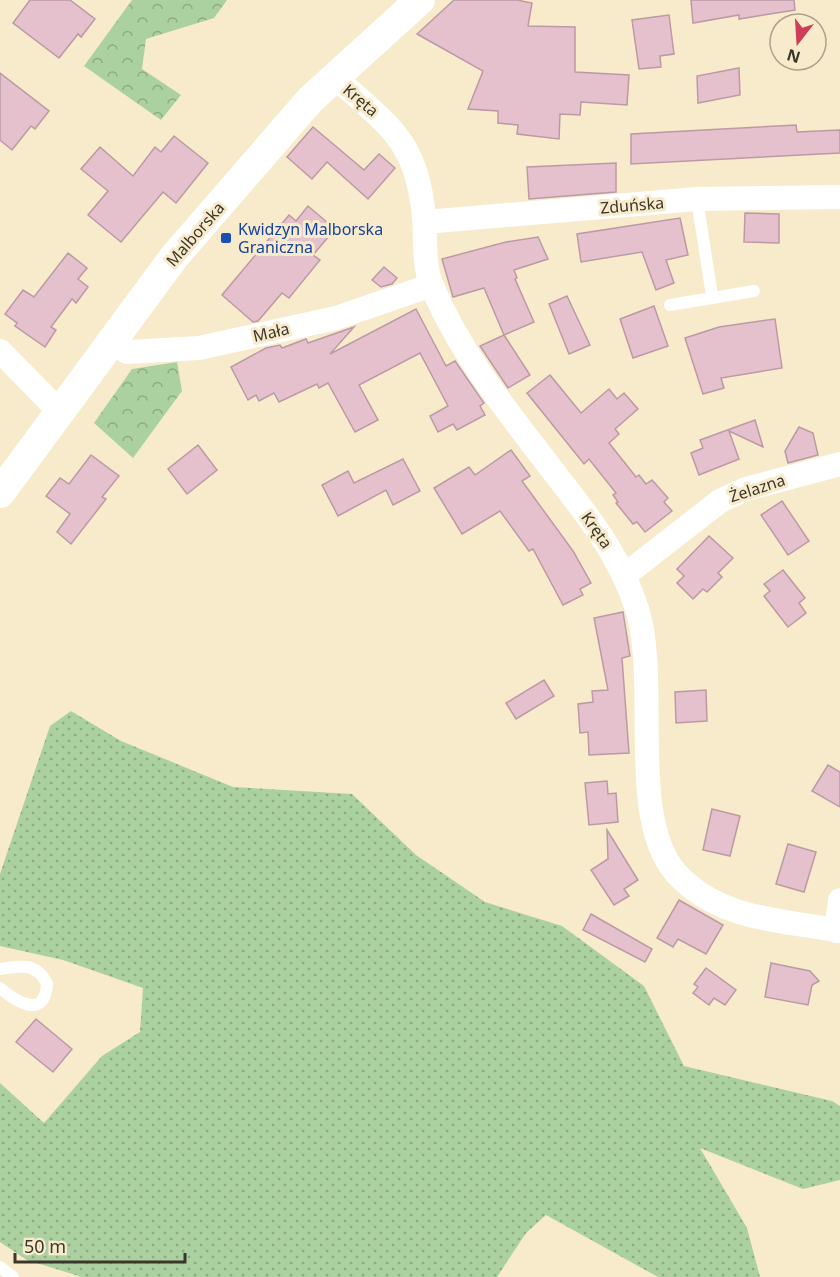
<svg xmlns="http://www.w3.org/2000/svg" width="840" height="1277" font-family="'Noto Sans',sans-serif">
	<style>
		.grass { fill: url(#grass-dots) }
		.forest { fill: url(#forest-crowns) }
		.building { fill: #e4c1cd; stroke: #bc9aa5; stroke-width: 1.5 }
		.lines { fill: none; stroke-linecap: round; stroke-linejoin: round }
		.service { stroke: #fff; stroke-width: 12 }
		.minor { stroke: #fff; stroke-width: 24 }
		.tertiary { stroke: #fff; stroke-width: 30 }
		.transit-dot { fill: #1a4fb4; stroke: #f7ebcc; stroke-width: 2 }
		.labels { text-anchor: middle; stroke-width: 6; stroke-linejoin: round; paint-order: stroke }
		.street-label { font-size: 16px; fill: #3c372b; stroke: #f7ebcc }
		.transit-label { font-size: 16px; fill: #164399; stroke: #f7ebcc; text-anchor: start }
	</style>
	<defs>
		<pattern id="grass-dots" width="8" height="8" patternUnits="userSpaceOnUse" patternTransform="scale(1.5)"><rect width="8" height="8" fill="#acd1a1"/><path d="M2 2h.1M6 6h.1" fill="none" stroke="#8daa83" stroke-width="1.8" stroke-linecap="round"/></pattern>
		<pattern id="forest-crowns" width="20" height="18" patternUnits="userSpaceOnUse" patternTransform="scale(1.5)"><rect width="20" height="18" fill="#acd1a1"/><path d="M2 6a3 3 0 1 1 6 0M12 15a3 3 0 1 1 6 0" fill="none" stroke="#8daa83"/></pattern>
	</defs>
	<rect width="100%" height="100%" fill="#f7ebcc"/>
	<path class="grass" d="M71,711L121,741L233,787L352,794L416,855L485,902L562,926L644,986L684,1066L832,1101L840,1106V1180L803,1189L700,1148L747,1228L760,1277H658L546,1215L526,1233L497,1277H82L27,1260L0,1242V1083L44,1123L102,1056L140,1032L143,988L63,960L0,946V874L50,726Z"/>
	<g class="forest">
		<path d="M132,0H227L214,18L146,39L142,69L181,95L161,120L84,66Z"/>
		<path d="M177,362L182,391L133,458L94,423L132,369Z"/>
	</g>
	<g class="building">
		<path d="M30,0H70L95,19L81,37L78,34L59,58L13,23Z"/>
		<path d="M454,0H517L532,3L528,26L575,27V72L629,75L627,105L581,102L580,115L560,114L559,139L517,134L518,125L498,123V111L468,109L483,71L417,34Z"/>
		<path d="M691,0H794L795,10L739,19V15L693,23Z"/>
		<path d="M669,15L674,54L660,56L661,67L639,69L632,20Z"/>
		<path d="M739,68L740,95L698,103L697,76Z"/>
		<path d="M0,73L49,111L35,129L31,126L12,150L0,140Z"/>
		<path d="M796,125L797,132L840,130V153L631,164V134Z"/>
		<path d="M313,127L364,170L379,154L395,168L368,199L327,162L312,179L287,157Z"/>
		<path d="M174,136L208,163L176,203L163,192L121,242L88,215L108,191L81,169L100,147L133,176L155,147L161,152Z"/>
		<path d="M616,163V192L529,199L527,167Z"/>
		<path d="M308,206L335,229L313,255L320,260L289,298L282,293L258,321L253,322L222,295L289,215L296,221Z"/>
		<path d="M745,213L779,214V243L744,242Z"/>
		<path d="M680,218L688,255L666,260L674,283L656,290L642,252L581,262L577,234Z"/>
		<path d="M538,237L548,259L514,270L517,278L515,279L534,322L504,335L484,288L453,297L442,259L506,242Z"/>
		<path d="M68,253L87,268L78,279L88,287L76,303L72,299L51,327L56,330L45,347L15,326L17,323L5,314L23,290L34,297Z"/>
		<path d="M384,267L397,278L392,284L381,287L372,280Z"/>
		<path d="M567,296L590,345L569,354L549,304Z"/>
		<path d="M654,306L668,346L633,358L620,319Z"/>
		<path d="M416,309L446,366L455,361L484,403L480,406L485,415L457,430L453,424L438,432L430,416L448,406L420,353L359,385L378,420L355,432L328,383L319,388L317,384L279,402L274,393L259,401L256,395L248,400L231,367L266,348L280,345L282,348L306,339L308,343L354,327L330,354Z"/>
		<path d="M775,319L782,368L721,378L724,388L703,394L685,338L719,327Z"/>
		<path d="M504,335L530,375L508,388L480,346Z"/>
		<path d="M550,375L581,413L609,389L617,399L624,393L638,409L615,429L619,434L609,443L636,477L639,475L646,484L652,480L668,498L664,502L672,511L645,532L637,522L633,524L616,503L618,502L613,495L616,493L589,459L584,464L527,393Z"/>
		<path d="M755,420L763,447L729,431L739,459L699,475L691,453L703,448L700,440Z"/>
		<path d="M799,427L813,433L818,455L788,463L785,451Z"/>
		<path d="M198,445L217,470L187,494L168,469Z"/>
		<path d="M511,450L530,476L522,481L573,551L591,583L580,589L583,595L563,605L533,549L529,551L500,511L462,534L434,488L469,467L475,475Z"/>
		<path d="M91,455L119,476L102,497L106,499L71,544L57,532L70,514L46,496L60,478L69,484Z"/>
		<path d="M403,459L420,491L393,505L386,490L338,516L322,485L348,471L354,483Z"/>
		<path d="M782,501L809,541L788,555L761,515Z"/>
		<path d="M709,536L733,558L718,573L722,577L707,592L703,589L693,599L677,583L684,576L677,569Z"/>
		<path d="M783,570L805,598L799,603L806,613L788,627L764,596L770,591L764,584Z"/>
		<path d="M623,612L630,656L622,658L629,753L589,755L588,732L580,733L578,704L593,702L592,691L608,690L594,618Z"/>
		<path d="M544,680L554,696L516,719L506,703Z"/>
		<path d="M706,690L707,721L676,723L675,692Z"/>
		<path d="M828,765L840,772V807L812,791Z"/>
		<path d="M607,781L608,794L616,793L618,822L589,825L585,783Z"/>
		<path d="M712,809L740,816L730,856L703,850Z"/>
		<path d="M607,830L638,880L624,889L629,896L614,905L591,870L608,859Z"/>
		<path d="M788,844L816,852L804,892L776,884Z"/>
		<path d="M679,900L723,925L706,954L678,939L673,947L657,938Z"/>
		<path d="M591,914L652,949L645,962L583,930Z"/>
		<path d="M771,963L810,971L819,981L812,985L808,1005L765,997Z"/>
		<path d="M706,968L736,990L725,1005L714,998L709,1005L693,993L698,987L694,984Z"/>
		<path d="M36,1019L72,1049L53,1072L16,1042Z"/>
	</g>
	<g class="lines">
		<g class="service">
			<path d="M697,199L712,296"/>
			<path d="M670,305L754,291"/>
			<path d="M0,969C21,966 36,962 47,984C45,1020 16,1002 0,988"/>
			<path d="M0,1267L13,1277"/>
		</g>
		<g class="minor">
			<path d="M335,77C388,126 417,139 424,217C426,240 423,265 432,286C462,358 513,418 560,480C592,521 621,559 637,609C660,680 627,818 676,873C718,920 782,920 840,931"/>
			<path d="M425,222L697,199L840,197"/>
			<path d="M110,340L127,352L199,348L336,318L432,285"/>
			<path d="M0,351L59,411"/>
			<path d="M625,575L720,501L746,489L840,464"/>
			<path d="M836,931L840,900"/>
		</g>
		<path class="tertiary" d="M0,493L174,257L310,100L420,0"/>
	</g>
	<rect class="transit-dot" x="220" y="232" width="12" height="12" rx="3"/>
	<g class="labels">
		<g class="street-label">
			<text transform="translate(361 100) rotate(40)" y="6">Kręta</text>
			<text transform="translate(632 205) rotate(-5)" y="6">Zduńska</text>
			<text transform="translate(195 234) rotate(-49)" y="6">Malborska</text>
			<text transform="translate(271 332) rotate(-13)" y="6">Mała</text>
			<text transform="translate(757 488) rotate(-18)" y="6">Żelazna</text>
			<text transform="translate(597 530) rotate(55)" y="6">Kręta</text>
		</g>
		<g class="transit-label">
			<text x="238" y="235">Kwidzyn Malborska<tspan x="238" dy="18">Graniczna</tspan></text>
		</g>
	</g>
	<g transform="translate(798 42) rotate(197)"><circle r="28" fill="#f7ebcc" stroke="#aca38c" stroke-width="1.5"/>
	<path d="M0-4.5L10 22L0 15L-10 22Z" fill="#ce3e58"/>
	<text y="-9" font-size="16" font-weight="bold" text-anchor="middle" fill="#3c372b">N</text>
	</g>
	<path d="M15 1253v9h170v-9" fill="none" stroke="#3c372b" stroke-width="3"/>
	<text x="24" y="1253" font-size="18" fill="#3c372b" stroke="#f7ebcc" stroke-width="4.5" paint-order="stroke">50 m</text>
</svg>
